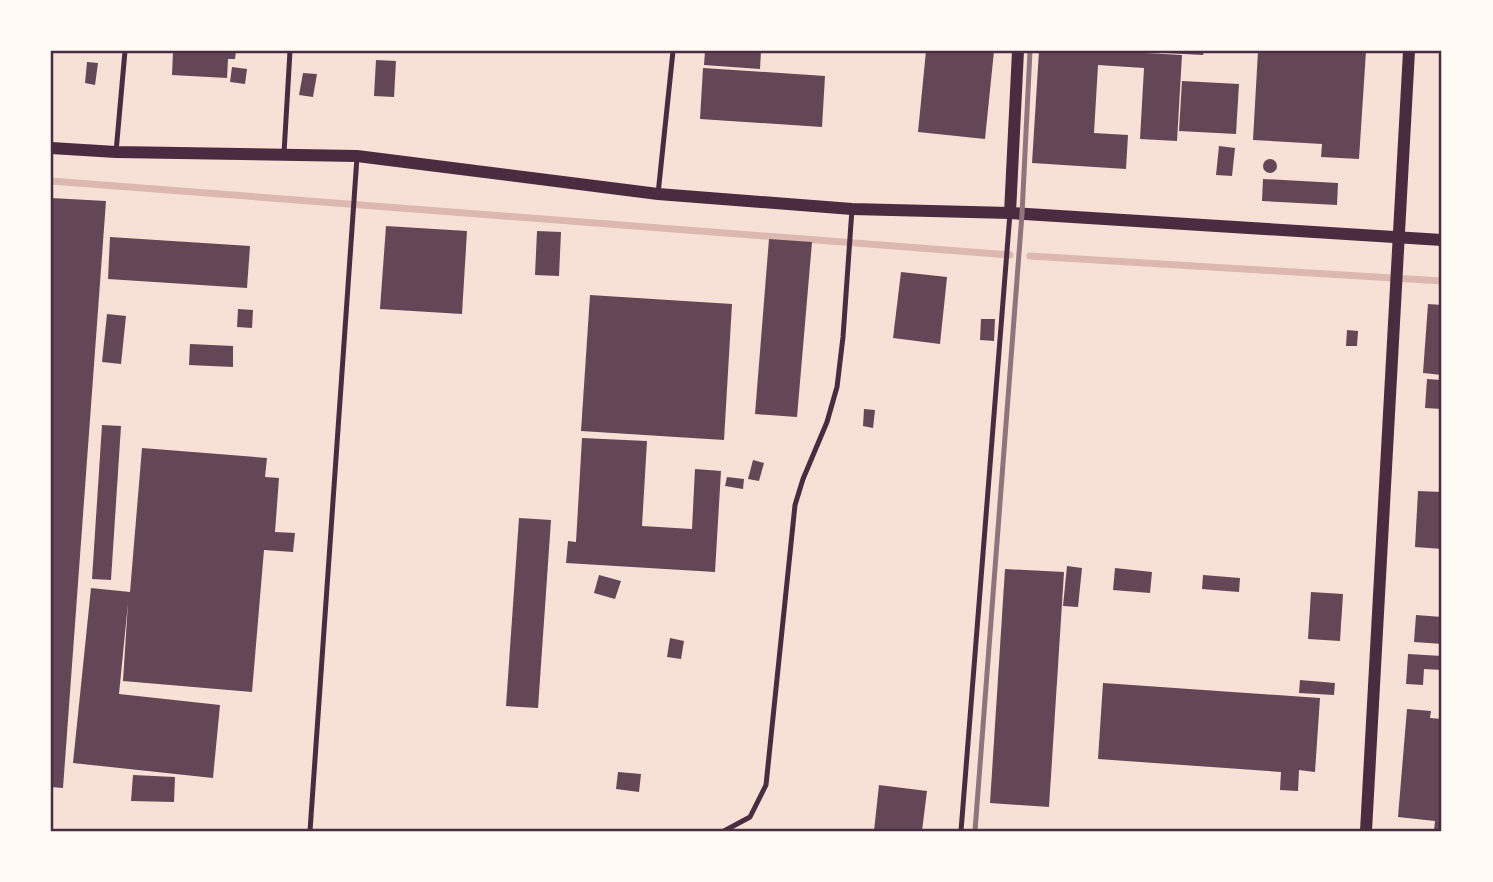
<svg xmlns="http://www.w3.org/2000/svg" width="1493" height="882" font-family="Signika,sans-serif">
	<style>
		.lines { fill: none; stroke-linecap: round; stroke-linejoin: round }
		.stream { stroke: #dcb8b0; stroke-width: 7 }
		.building { fill: #644757 }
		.service { stroke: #4a2c40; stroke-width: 5 }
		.tertiary { stroke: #4a2c40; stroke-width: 12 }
		.rail { stroke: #8f747c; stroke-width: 5 }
		.neatline { fill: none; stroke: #4a2c40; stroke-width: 2.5 }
	</style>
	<rect width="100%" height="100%" fill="#f7e1d7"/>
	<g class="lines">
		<g class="stream">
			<path d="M51,181L1010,255"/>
			<path d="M1030,256L1442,281"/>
		</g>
	</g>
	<g class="building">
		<path d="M173,51H236L235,59H228L227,78L172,75Z"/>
		<path d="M705,51H761L760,69L704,65Z"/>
		<path d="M926,51H994L985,139L918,132Z"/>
		<path d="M1039,51H1145V53L1182,55L1177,141L1140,139L1144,68L1098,65L1094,133L1128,135L1126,169L1032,163Z"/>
		<path d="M1165,51H1204L1203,55L1165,53Z"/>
		<path d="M1258,51H1366L1359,159L1321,157L1322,144L1253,140Z"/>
		<path d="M376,60L396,61L394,97L374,96Z"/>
		<path d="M87,62L98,63L95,85L85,83Z"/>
		<path d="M232,67L247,69L245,84L230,82Z"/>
		<path d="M703,68L825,76L822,127L700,119Z"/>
		<path d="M303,73L317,74L313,97L299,95Z"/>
		<path d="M1182,81L1239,84L1236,134L1179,131Z"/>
		<path d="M1219,146L1235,148L1232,176L1216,175Z"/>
		<circle cx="1270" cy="166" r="7"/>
		<path d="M1263,179L1338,183L1337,205L1262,201Z"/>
		<path d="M51,198L106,201L63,788L51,787Z"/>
		<path d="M386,226L467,231L462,314L380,309Z"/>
		<path d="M537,231L561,232L559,276L535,275Z"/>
		<path d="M110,237L250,246L247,288L108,279Z"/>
		<path d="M769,239L812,242L797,417L755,414Z"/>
		<path d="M901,272L947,277L940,344L893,338Z"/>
		<path d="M590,295L732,304L724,440L581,431Z"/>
		<path d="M1428,304L1442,305V375L1423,373Z"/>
		<path d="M238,309L253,310L252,328L237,327Z"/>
		<path d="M107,314L126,316L121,364L102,362Z"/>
		<path d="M981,319H995L994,341L980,340Z"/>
		<path d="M1347,330L1358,331L1357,346H1346Z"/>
		<path d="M190,344L233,346V367L189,365Z"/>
		<path d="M1427,379L1442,380V409L1425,408Z"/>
		<path d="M864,409L875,410L873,428L863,426Z"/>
		<path d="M102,425L121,426L111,580L92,579Z"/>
		<path d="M582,438L647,441L642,526L692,529L695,469L721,471L715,572L566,563L568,541L576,542Z"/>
		<path d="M142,448L267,458L265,477L279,478L275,532L295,533L293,552L264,550L252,692L123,681L128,603L119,694L220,705L213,778L73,763L91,588L130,592Z"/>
		<path d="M753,460L764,463L759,481L748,479Z"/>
		<path d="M727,477L744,479L743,489L725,486Z"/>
		<path d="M1418,491L1442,492V549L1415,547Z"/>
		<path d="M519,518L551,520L538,708L506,706Z"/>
		<path d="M1067,566L1082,568L1078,607L1063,606Z"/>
		<path d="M1115,568L1152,572L1150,593L1113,590Z"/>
		<path d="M1005,569L1064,572L1049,807L990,803Z"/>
		<path d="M599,575L621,581L615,599L594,593Z"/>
		<path d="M1203,575L1240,578L1239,592L1202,589Z"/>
		<path d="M1311,592L1343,594L1340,641L1308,639Z"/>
		<path d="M1416,615L1442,617V644L1414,642Z"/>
		<path d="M670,638L684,641L681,659L667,657Z"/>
		<path d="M1408,654L1442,656V670L1424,669L1423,685L1406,684Z"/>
		<path d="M1300,680L1335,683L1334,695L1299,693Z"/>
		<path d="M1103,683L1320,698L1315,772L1299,770L1298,791L1280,790L1281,772L1098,759Z"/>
		<path d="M1407,709L1431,711L1430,718L1442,719V831H1434L1435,821L1398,817Z"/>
		<path d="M618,772L641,774L639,792L616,789Z"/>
		<path d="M133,775L175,777L174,802L131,801Z"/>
		<path d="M879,785L927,791L922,831H874Z"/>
	</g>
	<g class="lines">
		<g class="service">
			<path d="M116,152L125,51"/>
			<path d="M284,153L290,51"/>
			<path d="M658,194L673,51"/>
			<path d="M310,831L357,157"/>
			<path d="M724,831L750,817L766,785L795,505L803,479L827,422L837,387L843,337L852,209"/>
			<path d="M961,831L1010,213"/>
		</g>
		<g class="tertiary">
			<path d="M51,148L116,152L357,156L658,194L852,209L1010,213L1442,240"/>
			<path d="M1010,213L1018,51"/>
			<path d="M1366,831L1409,51"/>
		</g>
		<path class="rail" d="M975,831L1022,214L1030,51"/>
	</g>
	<rect width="1493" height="882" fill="none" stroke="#fffaf5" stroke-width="105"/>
	<rect x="52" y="52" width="1388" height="778" class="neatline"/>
</svg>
